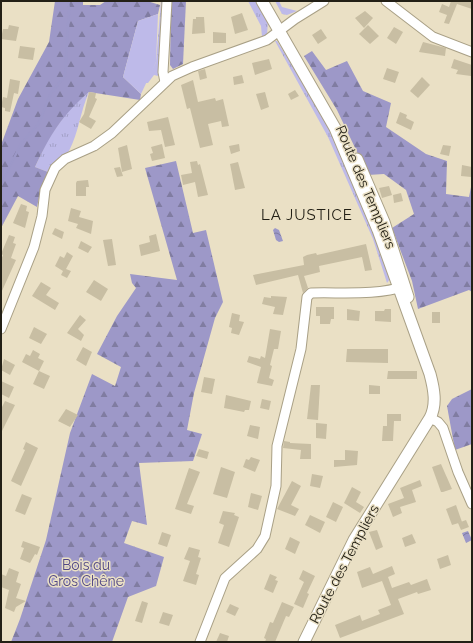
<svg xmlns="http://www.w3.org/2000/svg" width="473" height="643" font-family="Raleway,sans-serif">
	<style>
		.grass { fill: url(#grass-tufts) }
		.forest { fill: url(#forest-firs) }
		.garden { fill: #bebae9 }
		.water { fill: url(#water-waves) }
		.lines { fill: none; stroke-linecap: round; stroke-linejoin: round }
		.stream { stroke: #9c98c8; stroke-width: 2.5 }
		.building { fill: #c8bea3 }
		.minor-casing { stroke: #a9a086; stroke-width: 11 }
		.major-casing { stroke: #a9a086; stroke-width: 13 }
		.minor { stroke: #fff; stroke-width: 9 }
		.major { stroke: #fff; stroke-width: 11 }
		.labels { text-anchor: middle; stroke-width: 3; stroke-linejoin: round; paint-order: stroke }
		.street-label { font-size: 14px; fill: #232016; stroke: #eae0c5 }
		.park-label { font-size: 14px; fill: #514785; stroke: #eae0c5 }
		.neighbourhood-label { font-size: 15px; letter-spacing: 1px; fill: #232016; stroke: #eae0c5 }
	</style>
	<defs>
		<pattern id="grass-tufts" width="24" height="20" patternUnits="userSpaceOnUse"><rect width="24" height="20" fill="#bebae9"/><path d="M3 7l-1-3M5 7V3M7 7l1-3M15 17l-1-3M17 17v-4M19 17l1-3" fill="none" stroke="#a3a0c7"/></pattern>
		<pattern id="forest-firs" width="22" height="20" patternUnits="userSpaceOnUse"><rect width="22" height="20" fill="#9d98c8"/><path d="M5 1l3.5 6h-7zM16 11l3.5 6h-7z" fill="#807ca1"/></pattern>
		<pattern id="water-waves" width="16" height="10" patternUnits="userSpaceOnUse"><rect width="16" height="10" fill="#9c98c8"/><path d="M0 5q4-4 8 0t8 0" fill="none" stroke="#7f7ca1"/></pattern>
	</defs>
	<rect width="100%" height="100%" fill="#eae0c5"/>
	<g class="grass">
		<path d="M161,1H165L161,66L158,76L154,75L148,83H145L156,62Z"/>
		<path d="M248,1H257L268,21L267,35L262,37L261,26Z"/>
		<path d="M275,1H279L282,7L297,11L287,15L282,14Z"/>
		<path d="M275,41H277C295,70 315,99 330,130C354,178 372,228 390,279L387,283L373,239L328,137Z"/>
		<path d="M89,92C80,112 79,132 69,151C65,158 54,158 48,172L35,167L48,139L70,108Z"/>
	</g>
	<g class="forest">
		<path d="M55,1H83V5H100L106,1H147L160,5L158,14L138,21L123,77L141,94L140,100L89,92C62,115 50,135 35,167L48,172L41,187L37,207L18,196L1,228V145L18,99L49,42Z"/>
		<path d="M171,1H186L183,64L173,69L170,65Z"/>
		<path d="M312,51L326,70L347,61L363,91L391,103L386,127L426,154L447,161L446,194L469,197L472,182V292L469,290L418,309L412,281L392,228L414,214L406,190L384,174L368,175L337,110L304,56Z"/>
		<path d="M176,161L193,233L206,230L223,302L215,318L194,393L187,430L202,434L193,461L139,463L147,525L132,521L124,543L164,557L156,586L128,597L112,642H11L20,619L46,540L70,433L92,374L115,386L121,367L97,354L117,316L136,288L132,283L130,274L177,280L145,168Z"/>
		<path d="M472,389V444L455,450L447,406L452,399Z"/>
	</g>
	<path class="garden" d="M158,14L156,62L141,94L123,77L138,21Z"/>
	<g class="water">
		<path d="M275,228L279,230L283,241L279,242L276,240L273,230Z"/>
		<path d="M468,531L472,540L466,543L462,533Z"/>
	</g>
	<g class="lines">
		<path class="stream" d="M1,184L22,142L38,125L51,93L65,76L69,11L68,1"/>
	</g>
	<g class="building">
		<path d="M451,1H472V9L457,4L449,24L444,23L447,15L439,12L442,4L449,7Z"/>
		<path d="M365,11L373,18L364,28L355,18Z"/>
		<path d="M242,13L248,30L235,34L231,17Z"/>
		<path d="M196,17H204L205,33L192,34L193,19H196Z"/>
		<path d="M9,25L19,27L16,41L1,39L3,29H8Z"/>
		<path d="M368,25L379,36L370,44L359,34Z"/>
		<path d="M394,27L403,32L396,44L387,38Z"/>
		<path d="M321,29L327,38L318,44L312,35Z"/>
		<path d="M213,32L226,33V43H213Z"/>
		<path d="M423,42L446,48L445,56L419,52Z"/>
		<path d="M20,46L35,48L33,60L18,58Z"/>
		<path d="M269,59L272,69L255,75L252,63Z"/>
		<path d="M454,59L472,65L471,76L456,74L458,70L451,68Z"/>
		<path d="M387,68L399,72L395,83L383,79Z"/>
		<path d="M205,69L207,78L200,80L198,71Z"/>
		<path d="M242,75L244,83L234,85L233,77Z"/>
		<path d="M422,77L430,85L418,98L410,91Z"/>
		<path d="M10,79L20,81L18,94L14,93L10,112L5,111V108L1,107L3,97L7,98Z"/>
		<path d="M193,80L198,102L215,98L216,101L223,99L229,126L222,127L221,121L208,124L213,145L200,148L190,108L187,109L181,85Z"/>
		<path d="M295,90L299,96L291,100L288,94Z"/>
		<path d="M89,92L96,93L95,98L97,99L89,117L96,121L91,129L79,122L84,114Z"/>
		<path d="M265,92L269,107L261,110L256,94Z"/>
		<path d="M400,112L407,115L406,118L414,122L411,130L396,123Z"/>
		<path d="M168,117L175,145L165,147L161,130L149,131L147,122Z"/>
		<path d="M162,144L165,158L152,161L150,154L153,153L151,147Z"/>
		<path d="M239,144L240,151L231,154L229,146Z"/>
		<path d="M127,145L132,169L122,172L118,148Z"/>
		<path d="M443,145L451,146L449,156L440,154Z"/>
		<path d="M197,161L198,165L200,164L208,195L198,197L195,182L183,185L181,175L192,173L190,162Z"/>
		<path d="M238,162L245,188L235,190L230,164Z"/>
		<path d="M462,165L472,167L471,177L461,176Z"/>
		<path d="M120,167L123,176L117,177L114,168Z"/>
		<path d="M88,180L89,187H86V196H76V183L77,181Z"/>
		<path d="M389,186L392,195L382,198L379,188Z"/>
		<path d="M401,193L403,201L394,203L393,195Z"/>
		<path d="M21,204L27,206L26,211L29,212L25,228L13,223Z"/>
		<path d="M71,208L81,211L79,217L93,221L91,234L76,228L78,224L68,221Z"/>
		<path d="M55,228L64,232L62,239L52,234Z"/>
		<path d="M156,234L160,251L141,256L139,245L150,242L149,236Z"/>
		<path d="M9,235L15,237L13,243L16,244L11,258L16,260L1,293V260L3,255L1,254Z"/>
		<path d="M112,239L116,265L108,266L103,240Z"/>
		<path d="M81,241L92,247L88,253L78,248Z"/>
		<path d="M366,244L372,270L365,271L362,257L319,266L320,272L304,276L308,288L303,293L298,275L256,285L253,275L304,265L303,257L307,255L316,253L317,255Z"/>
		<path d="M67,252L73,256L66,269L71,271L67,278L61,275L63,271L55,266L60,256L64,258Z"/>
		<path d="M94,280L108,289L101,301L86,292Z"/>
		<path d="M41,282L51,288L46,295L59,303L55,310L32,296Z"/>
		<path d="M271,296L287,297L283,315L273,314L275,307L262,304L264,297L271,298Z"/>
		<path d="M316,307H334V319H331L330,324H320V316H316Z"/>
		<path d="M347,309L360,311L359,321L347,320Z"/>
		<path d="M385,309H391V322L375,321V311H384Z"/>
		<rect x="432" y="312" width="8" height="11"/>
		<path d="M232,313L240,315L239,321L244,322L239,335L231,333L232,328L229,327Z"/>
		<path d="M80,315L86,320L78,329L84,335L81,341L67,333Z"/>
		<path d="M34,327L47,334L41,344L29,338Z"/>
		<path d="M270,329L281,331L278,349H274L270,365L272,366L269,378L274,380L272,386L257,383L261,367L247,362L249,356L260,359L261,356L265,358Z"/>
		<path d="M83,347L92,352L86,366L76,360Z"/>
		<path d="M347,349H388V363L346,362Z"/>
		<path d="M33,350L40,354L38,358L44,361L39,371L22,362L26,354L30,356Z"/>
		<path d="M4,359L15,365L10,375L1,370Z"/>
		<path d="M39,371L50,376L44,389L33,384Z"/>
		<path d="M388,371H417V379H387Z"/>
		<path d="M204,377L215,379L212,394L201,392Z"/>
		<path d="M1,381L14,387L9,398L1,394Z"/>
		<path d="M311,385H320L318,420L307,419Z"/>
		<path d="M369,385L380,386V394H369Z"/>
		<path d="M226,395L251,401L249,410H245L244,412L224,408Z"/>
		<path d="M262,399L271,401L269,410L260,408Z"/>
		<path d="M5,401L15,405L1,433V409Z"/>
		<path d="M66,409L78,415L70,427L58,421Z"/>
		<path d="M387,414H401V421H394L393,441H382L383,426H387Z"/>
		<path d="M316,423L327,424L326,439L316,438Z"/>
		<path d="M250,425L260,427L258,439L247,436Z"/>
		<path d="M284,441L290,442V443L311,444V459H300L301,450L283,448Z"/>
		<path d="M26,442L38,448L21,486L11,481L25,450L23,449Z"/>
		<path d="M199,449L209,452L207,459L196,456Z"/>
		<path d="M345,450L358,451L357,465L334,467V460H345Z"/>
		<path d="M251,457L260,460L255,472L243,467L246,459L249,460Z"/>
		<path d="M441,464L452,489L443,492H441L432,467Z"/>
		<path d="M221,467L235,472L227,498L213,494Z"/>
		<path d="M189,468L200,472L187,504L194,506L191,514L175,509Z"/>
		<path d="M312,474L323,476L320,488L310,486Z"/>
		<path d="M420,480L422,486L412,490L416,502L400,507L402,513L393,517L388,504L404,498L400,488Z"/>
		<path d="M292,481L301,486L291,505L299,509L295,516L277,509Z"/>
		<path d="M352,487L361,492L356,502L364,507L360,513L344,503Z"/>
		<path d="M251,493L262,496L258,510L248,507Z"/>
		<path d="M22,494L32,498L25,515L15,511Z"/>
		<path d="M333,502L343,507L336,522L326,517Z"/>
		<path d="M456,505L462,522L452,525L446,509Z"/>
		<path d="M223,511L235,513L234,515L239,517L229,547L218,543L224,525L219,523Z"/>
		<path d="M310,515L325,522L320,533L305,525Z"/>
		<path d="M466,520L469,527L461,530L458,523Z"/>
		<path d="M377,530L383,547L376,550L369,532Z"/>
		<path d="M162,532L171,535L167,547L158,544Z"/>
		<path d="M412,534L416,543L405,547L402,538Z"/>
		<path d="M290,537L300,542L295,554L285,549Z"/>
		<path d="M23,541L40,547L37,555L35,554L30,563L20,559L24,548L21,547Z"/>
		<path d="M189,547L200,550L198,557L201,558L196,574L199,575L196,585L183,581L190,561L184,559Z"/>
		<path d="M448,555L451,565L440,569L437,559Z"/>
		<path d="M392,566L395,574L388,577L392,588L409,582L411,585L427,579L431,590L418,594L417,592L398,599L404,614L340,638L335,625L360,615L362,621L380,614L378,610L391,605L382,581L362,588L357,572L370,567L373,574Z"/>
		<path d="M9,568L19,572L16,582L21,584L16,598L26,601L16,607L14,612L5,608L9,590L1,587V574L6,576Z"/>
		<path d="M303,570L315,576L307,593L309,594L303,608L294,604L304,582L299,579Z"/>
		<path d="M270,574L277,577L275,580L278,581L273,593L264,589Z"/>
		<path d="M142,601L148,603L142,623L135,621Z"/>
		<path d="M282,602L294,607L289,617L286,616L275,642H265L266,639L264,638L270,622L273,623Z"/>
		<path d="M230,604L239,608L235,616L226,612Z"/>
		<path d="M163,612L173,615L169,626L159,623Z"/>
		<path d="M220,633L229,636L227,642H216Z"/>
	</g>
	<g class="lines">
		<defs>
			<g id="minor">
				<path d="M386,1L433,37L472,52"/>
				<path d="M165,82L163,72L167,1"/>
				<path d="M1,329L34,247L42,216L45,190L55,168L65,159L94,146L112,133L172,76L192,67L267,40L295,19L324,1"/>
				<path d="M430,418L438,422L443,428L458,472L472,504"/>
				<path d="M200,642L225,578L257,549L265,536L276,486L277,446L301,349L307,297L311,293C341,292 376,296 405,286"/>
			</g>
			<g id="major">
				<path d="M262,1L335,128L378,230L430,374C434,389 437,404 430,418L354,540L304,642"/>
				<path d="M357,159L384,222L408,297"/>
			</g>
		</defs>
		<use href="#minor" class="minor-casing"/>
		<use href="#major" class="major-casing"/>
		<use href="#minor" class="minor"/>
		<use href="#major" class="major"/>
	</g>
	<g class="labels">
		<g class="street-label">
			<text transform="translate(366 187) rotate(67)" y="5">Route des Templiers</text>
			<text transform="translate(344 564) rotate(-62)" y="5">Route des Templiers</text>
		</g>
		<g class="park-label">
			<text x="86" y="570">Bois du<tspan x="86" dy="16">Gros Chêne</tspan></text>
		</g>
		<g class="neighbourhood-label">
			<text x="307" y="220">LA JUSTICE</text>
		</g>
	</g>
	<rect width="473" height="643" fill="none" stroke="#232016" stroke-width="4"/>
</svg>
